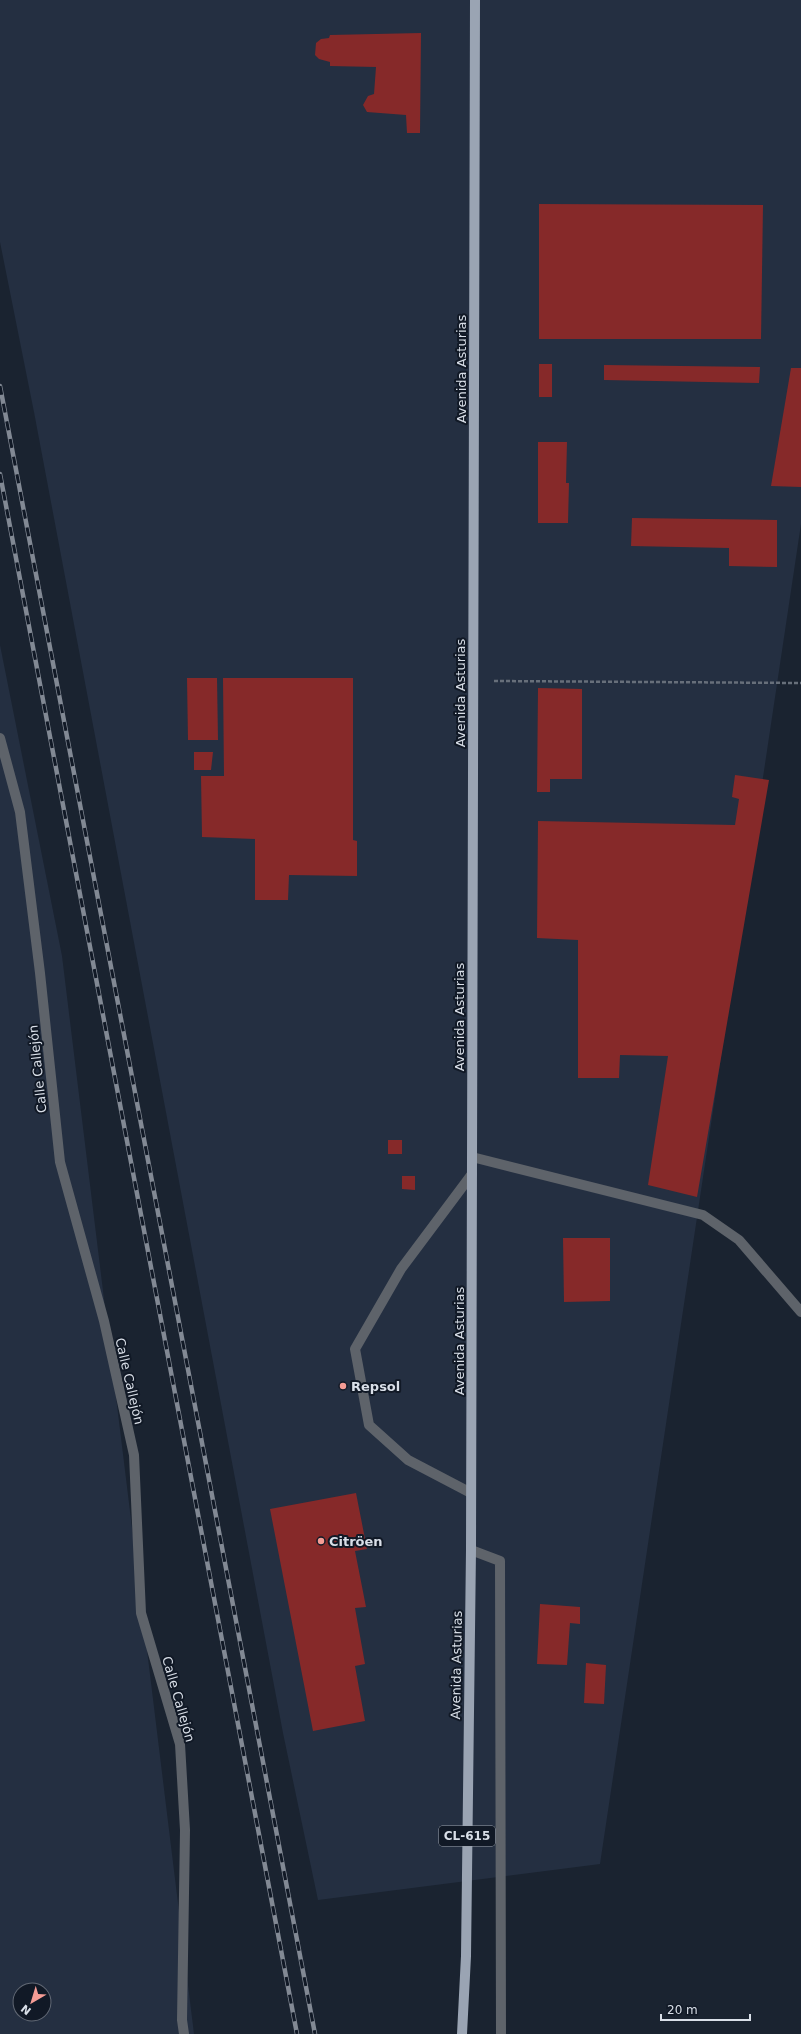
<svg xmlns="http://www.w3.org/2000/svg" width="801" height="2034" font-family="'DejaVu Sans',sans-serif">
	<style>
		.built { fill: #242f41; fill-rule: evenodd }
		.building { fill: #862929 }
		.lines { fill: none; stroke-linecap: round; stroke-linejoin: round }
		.path { stroke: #676f7a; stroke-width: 2.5; stroke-dasharray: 4 2; stroke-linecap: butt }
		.lane { stroke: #5e636a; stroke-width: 10 }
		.street { stroke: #5e636a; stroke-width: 10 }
		.primary { stroke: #9aa4b3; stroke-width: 10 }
		.rail-casing { stroke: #828994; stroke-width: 4.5 }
		.rail { stroke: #111926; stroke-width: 3; stroke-dasharray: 9; stroke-linecap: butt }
		.poi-dot { fill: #f59c95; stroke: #111926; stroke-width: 1.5 }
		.labels { text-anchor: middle; stroke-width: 4; stroke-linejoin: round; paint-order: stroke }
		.shield { fill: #111926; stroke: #9da4ae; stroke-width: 1 }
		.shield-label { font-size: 12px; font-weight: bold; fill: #d9dfe8 }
		.street-label { font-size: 13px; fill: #d9dfe8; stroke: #111926 }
		.poi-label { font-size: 13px; font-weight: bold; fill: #d9dfe8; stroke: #111926; text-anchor: start }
	</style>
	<rect width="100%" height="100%" fill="#1a2330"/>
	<g class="built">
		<path d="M0,0H801V524L600,1864L318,1900L283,1733L34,412L0,242Z"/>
		<path d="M0,645L62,956L194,2034H0ZM20,1990H44V2014H20Z"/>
	</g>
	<g class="building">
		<path d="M421,33L420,133H407L406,115L367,112L363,105L368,96L374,94L376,67L330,66V62L319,59L315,55L316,43L321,39L329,38L330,35Z"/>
		<path d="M539,204L763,205L761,339H539Z"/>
		<rect x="539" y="364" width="13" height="33"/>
		<path d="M604,365L760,367L759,383L604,380Z"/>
		<path d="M791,368H801V487L771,486Z"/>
		<path d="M538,442H567L566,483H569L568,523H538Z"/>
		<path d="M632,518L777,520V567L729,566V548L631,546Z"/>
		<path d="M187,678H217L218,740H188Z"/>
		<path d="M223,678H353V840L357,841V876L289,875L288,900H255V839L202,837L201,776H224Z"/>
		<path d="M538,688L582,689V779H550V792H537Z"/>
		<path d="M194,752H213L211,770H194Z"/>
		<path d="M735,775L769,780L697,1197L648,1185L668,1056L620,1055L619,1078H578V940L537,938L538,821L735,825L739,799L732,797Z"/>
		<rect x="388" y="1140" width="14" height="14"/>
		<path d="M402,1176H415V1190L402,1189Z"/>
		<path d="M563,1238H610V1301L564,1302Z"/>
		<path d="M356,1493L367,1549L355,1551L366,1607L355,1608L365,1664L355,1666L365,1721L313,1731L270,1509Z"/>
		<path d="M540,1604L580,1607V1624L570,1623L567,1665L537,1664Z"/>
		<path d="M586,1663L606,1665L604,1704L584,1703Z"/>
	</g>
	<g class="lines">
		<path class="path" d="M494,681L801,683"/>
		<g class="lane">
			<path d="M472,1157L703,1215L739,1240L801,1312"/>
			<path d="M471,1493L408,1460L369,1425L355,1349L401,1269L472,1174"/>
		</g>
		<g class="street">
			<path d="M0,738L20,812L40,973L60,1162L104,1321L134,1455L141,1613L180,1744L185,1830L182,2020L184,2034"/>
			<path d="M471,1550L500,1561L501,2034"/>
		</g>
		<path class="primary" d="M462,2034L466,1956L471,1550L475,0"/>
		<defs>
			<g id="rail">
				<path d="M0,386L315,2034"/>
				<path d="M0,474L297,2034"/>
			</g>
		</defs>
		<use href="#rail" class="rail-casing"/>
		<use href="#rail" class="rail"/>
	</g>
	<g class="poi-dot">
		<circle cx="343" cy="1386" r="4"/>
		<circle cx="321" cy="1541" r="4"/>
	</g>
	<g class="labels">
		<rect class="shield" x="439" y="1826" width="56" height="20" rx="3"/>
		<g class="shield-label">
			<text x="467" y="1840">CL-615</text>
		</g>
		<g class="street-label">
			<text transform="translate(461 369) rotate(-90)" y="5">Avenida Asturias</text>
			<text transform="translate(460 693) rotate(-90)" y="5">Avenida Asturias</text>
			<text transform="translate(459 1017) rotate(-90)" y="5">Avenida Asturias</text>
			<text transform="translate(37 1069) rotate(-96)" y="5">Calle Callejón</text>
			<text transform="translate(459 1341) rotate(-90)" y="5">Avenida Asturias</text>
			<text transform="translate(130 1381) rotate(77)" y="5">Calle Callejón</text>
			<text transform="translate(456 1665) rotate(-89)" y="5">Avenida Asturias</text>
			<text transform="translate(179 1699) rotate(74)" y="5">Calle Callejón</text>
		</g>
		<g class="poi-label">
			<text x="351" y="1391">Repsol</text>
			<text x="329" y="1546">Citröen</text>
		</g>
	</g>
	<g transform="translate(32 2002) rotate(218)"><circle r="19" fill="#111926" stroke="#616874"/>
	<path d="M0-3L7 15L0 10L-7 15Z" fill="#f59c95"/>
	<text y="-6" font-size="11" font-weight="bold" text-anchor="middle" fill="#d9dfe8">N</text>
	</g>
	<path d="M661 2014v6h89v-6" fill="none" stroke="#d9dfe8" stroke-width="2"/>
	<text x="667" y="2014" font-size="12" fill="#d9dfe8" stroke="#111926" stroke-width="3" paint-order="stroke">20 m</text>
</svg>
